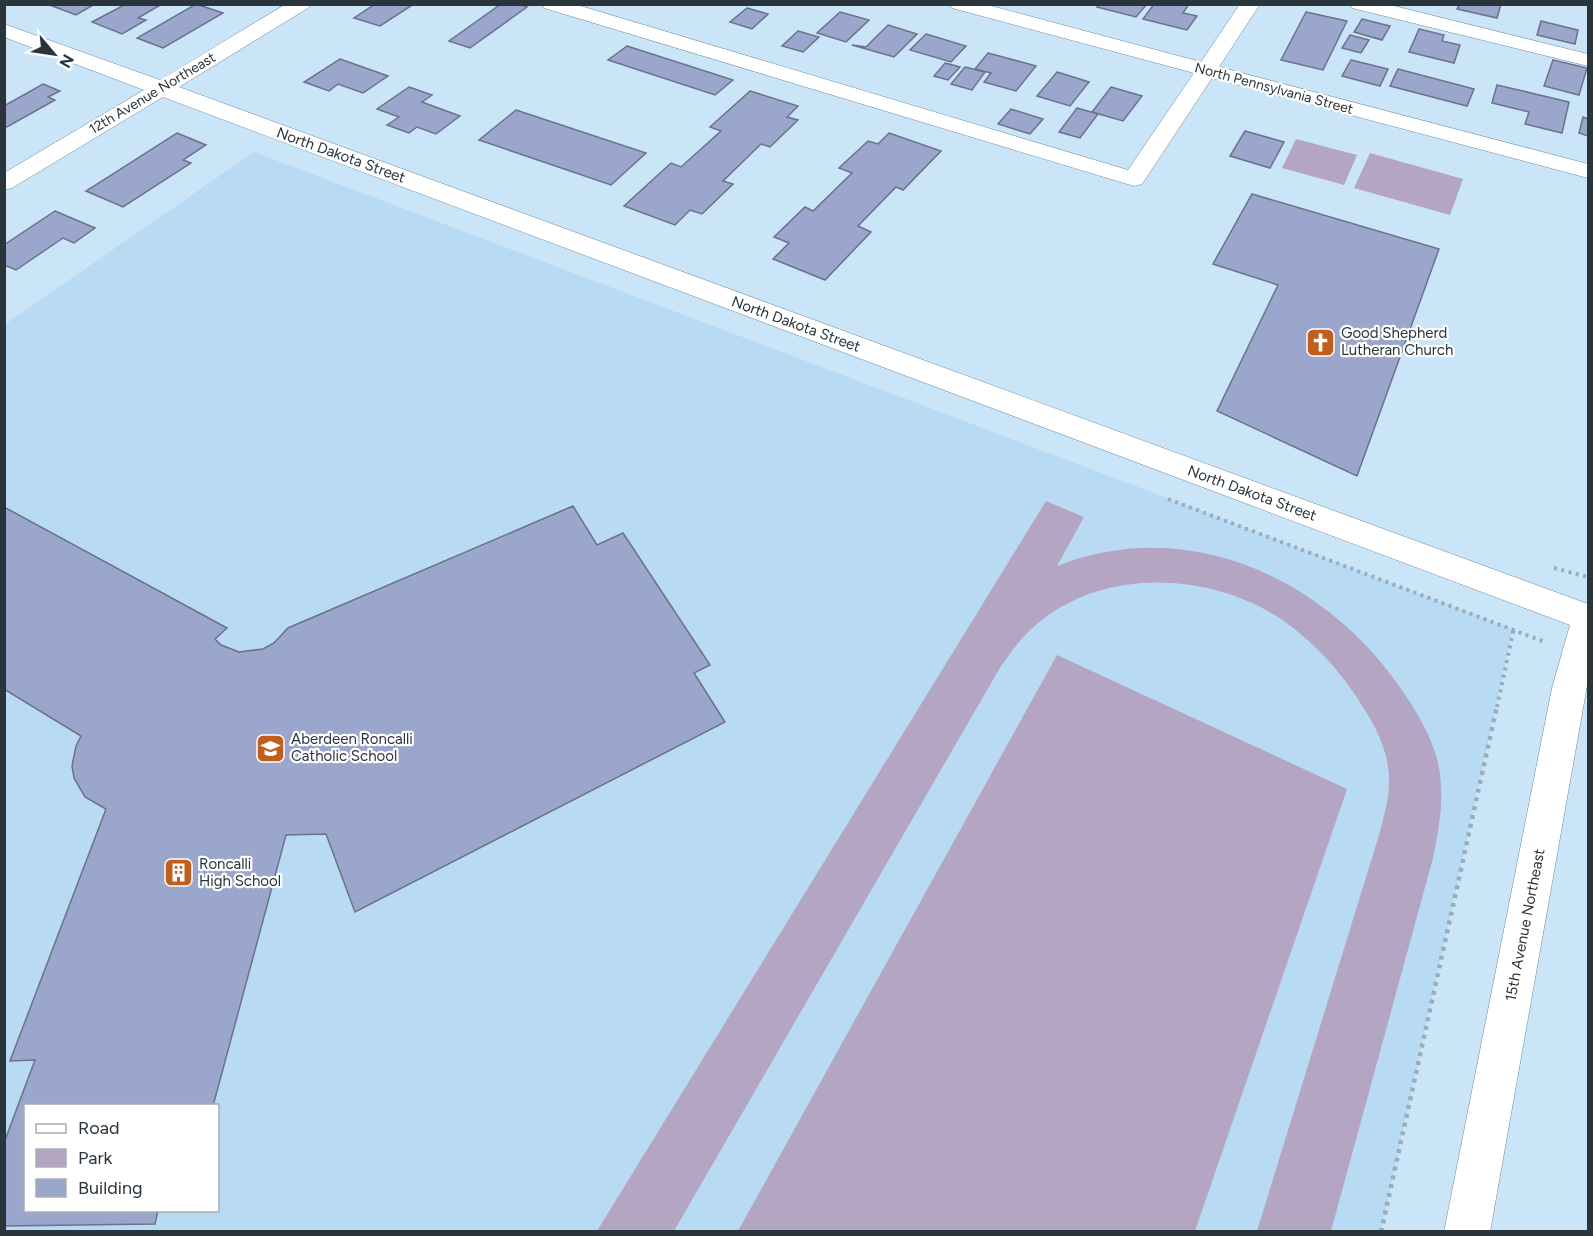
<svg xmlns="http://www.w3.org/2000/svg" width="1593" height="1236" font-family="Figtree,sans-serif">
	<style>
		.built { fill: #b8daf2; fill-rule: evenodd }
		.green { fill: #b4a6c2 }
		.building { fill: #9ba6cc; stroke: #6b728a; stroke-width: 1.5 }
		.lines { fill: none; stroke-linecap: round; stroke-linejoin: round }
		.minor-casing { stroke: #70899a; stroke-width: 1 }
		.path-far1 { stroke: #97adbc; stroke-width: 4; stroke-dasharray: 3 4.5; stroke-linecap: butt }
		.path { stroke: #97adbc; stroke-width: 4.5; stroke-dasharray: 4 5; stroke-linecap: butt }
		.minor { fill: #fff; fill-rule: evenodd }
		.labels { text-anchor: middle; stroke-width: 4.5; stroke-linejoin: round; paint-order: stroke }
		.far-street-label { font-size: 14px; fill: #29343b; stroke: #fff }
		.street-label { font-size: 15px; fill: #29343b; stroke: #fff }
		.poi-label { font-size: 15px; fill: #29343b; stroke: #fff; text-anchor: start }
	</style>
	<rect width="100%" height="100%" fill="#cae5f8"/>
	<path class="built" d="M254,152L1513,629L1381,1231H5L4,325ZM26,1106H218V1210H26Z"/>
	<g class="green">
		<path d="M1296,139L1357,155L1344,185L1282,168Z"/>
		<path d="M1370,153L1463,179L1450,215L1354,188Z"/>
		<path d="M1046,501L1084,517L1057,566C1184,516 1316,574 1394,679C1411,702 1427,727 1436,755C1446,789 1440,824 1433,858L1331,1231H1257L1379,835C1384,816 1390,796 1389,776C1387,741 1368,714 1349,686C1330,660 1307,637 1281,619C1210,572 1104,567 1037,624C1022,636 1012,651 1001,666L674,1231H597Z"/>
		<path d="M1057,655L1347,789L1195,1231H738Z"/>
	</g>
	<g class="building">
		<path d="M47,4H95L76,15Z"/>
		<path d="M126,4H162L138,18L146,20L122,34L92,22Z"/>
		<path d="M196,4L223,13L163,48L137,38Z"/>
		<path d="M375,4H414L380,26L354,18Z"/>
		<path d="M501,4H518L527,7L470,48L449,41Z"/>
		<path d="M1099,4H1147L1136,17L1097,7Z"/>
		<path d="M1154,4H1189L1183,13L1197,16L1187,30L1143,19Z"/>
		<path d="M1460,4H1501L1497,18L1457,9Z"/>
		<path d="M747,8L768,14L752,29L730,22Z"/>
		<path d="M840,12L869,20L846,42L817,33Z"/>
		<path d="M1306,12L1347,21L1323,70L1281,60Z"/>
		<path d="M1362,19L1390,26L1382,40L1354,32Z"/>
		<path d="M1541,21L1578,30L1575,44L1537,35Z"/>
		<path d="M888,25L917,34L894,57L852,45L866,47Z"/>
		<path d="M1419,29L1444,35L1442,41L1460,45L1454,63L1409,52Z"/>
		<path d="M798,31L819,37L803,52L782,46Z"/>
		<path d="M926,34L966,46L951,62L910,50Z"/>
		<path d="M1350,35L1369,40L1361,53L1342,48Z"/>
		<path d="M627,46L733,80L715,95L608,60Z"/>
		<path d="M988,53L1036,66L1016,91L984,82L991,73L975,69Z"/>
		<path d="M340,59L388,76L363,93L338,84L329,91L304,82Z"/>
		<path d="M1351,60L1388,69L1380,86L1342,76Z"/>
		<path d="M1553,60L1587,68L1579,95L1544,86Z"/>
		<path d="M945,63L960,67L948,80L934,76Z"/>
		<path d="M965,67L985,72L972,90L951,84Z"/>
		<path d="M1398,69L1474,89L1467,106L1390,86Z"/>
		<path d="M1057,72L1089,82L1070,106L1037,96Z"/>
		<path d="M43,84L60,91L48,97L55,100L7,127L4,126V106Z"/>
		<path d="M1497,85L1569,102L1562,133L1525,124L1529,112L1492,103Z"/>
		<path d="M409,87L432,95L422,102L460,116L436,134L417,127L409,133L387,125L399,117L377,109Z"/>
		<path d="M1111,87L1142,96L1123,121L1092,112Z"/>
		<path d="M750,91L798,106L787,117L798,120L770,147L761,144L723,181L733,184L702,214L690,210L675,225L624,206L671,163L681,167L721,131L710,127Z"/>
		<path d="M1077,108L1098,114L1080,138L1059,132Z"/>
		<path d="M1011,109L1043,119L1030,134L998,124Z"/>
		<path d="M516,110L646,153L611,185L479,140Z"/>
		<path d="M1583,117L1588,119V136L1579,133Z"/>
		<path d="M1245,131L1284,142L1270,168L1230,156Z"/>
		<path d="M177,133L206,145L183,160L191,163L123,207L86,191Z"/>
		<path d="M889,133L941,151L903,190L896,187L858,226L871,232L825,280L773,259L789,243L774,237L805,207L813,211L852,173L839,168L868,141L878,144Z"/>
		<path d="M1252,194L1439,249L1357,476L1217,411L1278,285L1213,264Z"/>
		<path d="M55,211L95,228L74,243L63,238L16,270L4,265V245Z"/>
		<path d="M573,506L597,545L623,533L710,665L694,673L725,722L355,912L326,834L286,835L213,1106H26V1210H158L155,1224L4,1226V1143L35,1060L10,1061L106,809L85,797L74,778L72,766L76,746L81,736L4,689V507L227,628L215,639L221,645L239,652L263,649L274,643L288,628Z"/>
	</g>
	<g class="lines">
		<defs>
			<g id="minor">
				<path d="M286,4H311L308,8L179,87L1588,604V680L1490,1232H1444L1552,688L1570,625L163,97L12,188L4,190V173L144,90L4,37V24L160,80Z"/>
				<path d="M541,4H574L1128,170L1194,73L952,8L949,4H984L1201,62L1240,4H1260L1219,67L1588,164V178L1212,78L1142,184L1134,186L544,8Z"/>
				<path d="M1349,4H1386L1588,54V66L1352,8Z"/>
			</g>
		</defs>
		<use href="#minor" class="minor-casing"/>
		<g class="path-far1">
			<path d="M1168,499L1545,642"/>
			<path d="M1554,568L1588,577"/>
			<path d="M1497,707L1514,628"/>
		</g>
		<path class="path" d="M1381,1232L1497,706"/>
		<use href="#minor" class="minor"/>
	</g>
	<defs>
		<symbol id="church-square" viewBox="-11 -11 22 22"><rect x="-9" y="-9" width="18" height="18" rx="4" fill="#bf5e1d" stroke="#fff"/><path d="M-1.2-6h2.4v3.5h3.3v2.4h-3.3V6h-2.4V-.1h-3.3v-2.4h3.3Z" fill="#fff"/></symbol>
		<symbol id="school-square" viewBox="-11 -11 22 22"><rect x="-9" y="-9" width="18" height="18" rx="4" fill="#bf5e1d" stroke="#fff"/><path d="M0-5L7-2L0 1L-7-2ZM-4 1L0 2.5L4 1V4Q0 6-4 4Z" fill="#fff"/></symbol>
		<symbol id="building-square" viewBox="-11 -11 22 22"><rect x="-9" y="-9" width="18" height="18" rx="4" fill="#bf5e1d" stroke="#fff"/><path d="M-4-6H4V6H1V3H-1V6H-4ZM-2.5-4.3h1.7v1.8h-1.7ZM.8-4.3h1.7v1.8H.8ZM-2.5-1h1.7V.8h-1.7ZM.8-1h1.7V.8H.8Z" fill="#fff"/></symbol>
	</defs>
	<g fill-rule="evenodd">
		<use href="#church-square" x="1304" y="326" width="33" height="33"/>
		<use href="#school-square" x="254" y="732" width="33" height="33"/>
		<use href="#building-square" x="162" y="856" width="33" height="33"/>
	</g>
	<g class="labels">
		<g class="far-street-label">
			<text transform="translate(1274 88) rotate(15)" y="5">North Pennsylvania Street</text>
			<text transform="translate(152 93) rotate(-31)" y="5">12th Avenue Northeast</text>
		</g>
		<g class="street-label">
			<text transform="translate(341 155) rotate(20)" y="5">North Dakota Street</text>
			<text transform="translate(796 324) rotate(20)" y="5">North Dakota Street</text>
			<text transform="translate(1252 493) rotate(20)" y="5">North Dakota Street</text>
			<text transform="translate(1525 925) rotate(-79)" y="5">15th Avenue Northeast</text>
		</g>
		<g class="poi-label">
			<text x="1341" y="338">Good Shepherd<tspan x="1341" dy="17">Lutheran Church</tspan></text>
			<text x="291" y="744">Aberdeen Roncalli<tspan x="291" dy="17">Catholic School</tspan></text>
			<text x="199" y="869">Roncalli<tspan x="199" dy="17">High School</tspan></text>
		</g>
	</g>
	<rect width="1593" height="1236" fill="none" stroke="#29343b" stroke-width="12"/>
	<rect x="24" y="1104" width="195" height="108" fill="#ffffff" stroke="#a9aeb1" stroke-width="1.5"/>
	<rect x="36" y="1124" width="30" height="9" fill="#ffffff" stroke="#a9aeb1" stroke-width="1.5"/>
	<text x="78" y="1134" font-size="18" fill="#29343b">Road</text>
	<rect x="36" y="1149" width="30" height="18" fill="#b4a6c2" stroke="#a9aeb1" stroke-width="1.5"/>
	<text x="78" y="1164" font-size="18" fill="#29343b">Park</text>
	<rect x="36" y="1179" width="30" height="18" fill="#9ba6cc" stroke="#a9aeb1" stroke-width="1.5"/>
	<text x="78" y="1194" font-size="18" fill="#29343b">Building</text>
	<g transform="translate(54 54) rotate(119)" stroke="#ffffff" stroke-width="4.5" paint-order="stroke">
	<path d="M0-4.5L10 22L0 15L-10 22Z" fill="#29343b"/>
	<text y="-9" font-size="16" font-weight="bold" text-anchor="middle" fill="#29343b">N</text>
	</g>
</svg>
